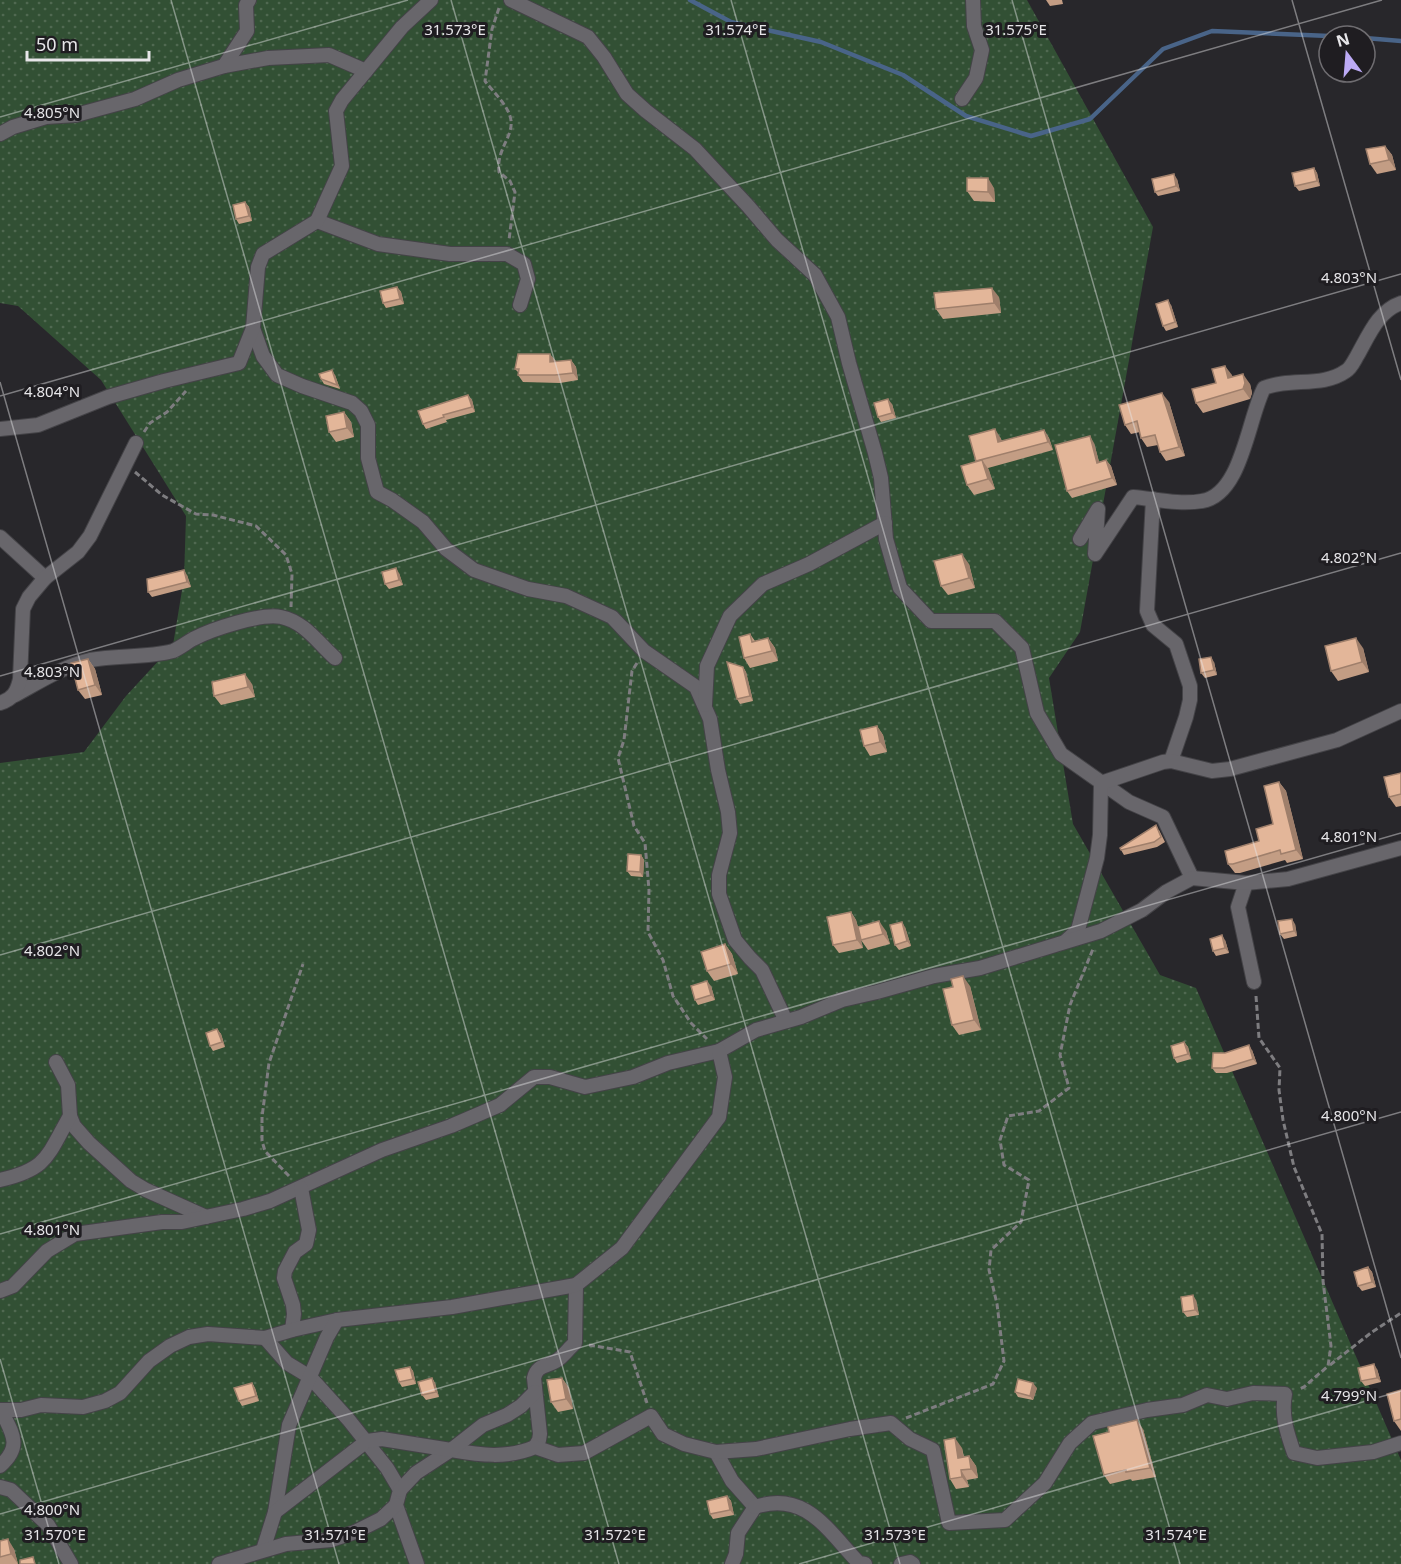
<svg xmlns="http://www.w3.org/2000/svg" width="1401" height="1564" font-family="'Noto Sans',sans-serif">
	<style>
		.grass { fill: url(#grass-dots) }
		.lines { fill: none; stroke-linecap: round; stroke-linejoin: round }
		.stream { stroke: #496488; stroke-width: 4.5 }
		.street-casing { stroke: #444347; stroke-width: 16 }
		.path { stroke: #7e7d80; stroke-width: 3; stroke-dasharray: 6 3; stroke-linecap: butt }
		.street { stroke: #68666b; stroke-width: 14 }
		.wall { fill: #c39d84 }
		.shaded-wall { fill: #9f7f6b }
		.building { fill: #e3b699; stroke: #9f7f6b; stroke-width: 1.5 }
		.ticks { fill: none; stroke: #e7e6e9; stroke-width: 1.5; stroke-opacity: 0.45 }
		.ticks-label { font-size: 15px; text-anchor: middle; fill: #e7e6e9; stroke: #1f1d21; stroke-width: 6; stroke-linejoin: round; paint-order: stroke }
	</style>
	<defs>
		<pattern id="grass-dots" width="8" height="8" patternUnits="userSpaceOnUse" patternTransform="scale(1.5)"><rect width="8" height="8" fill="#325034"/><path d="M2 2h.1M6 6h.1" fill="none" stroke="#506951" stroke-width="1.8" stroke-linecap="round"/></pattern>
	</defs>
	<rect width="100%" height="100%" fill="#28272b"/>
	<path class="grass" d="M0,0H1027L1153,227L1080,632L1049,678L1073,824L1160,975L1196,988L1401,1460V1564H0V763L84,752L126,696L173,645L184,578L186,516L101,380L18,306L0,303Z"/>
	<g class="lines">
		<g class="stream">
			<path d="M690,0L731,22L821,42L903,75L966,116L1031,136L1090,119L1163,49L1212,31L1329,36"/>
			<path d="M1365,38L1401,41"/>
		</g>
		<defs>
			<g id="street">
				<path d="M511,0L588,37L604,57L627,94L646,111L695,149L748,206L777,240L815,275L838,317L849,363L875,453L881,478L886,539L900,588L931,621H995L1022,648L1037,713L1061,754L1129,802L1163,817L1192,878"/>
				<path d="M224,66L247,31L246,5L249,0"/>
				<path d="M962,99L976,78L982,50L974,26L973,0"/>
				<path d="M0,134L13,127L46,117L76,115L135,99L178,80L224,66L268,58L329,55L366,71"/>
				<path d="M317,221L378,244L450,254H507L524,264L528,279L520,305"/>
				<path d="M253,328L263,356L277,375L302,386L352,403L361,411L368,425V458L377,492L392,500L423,522L446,549L474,570L528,589L566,596L612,617L644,651L696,687L710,719L718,770L728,812L730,833L719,875V894L735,940L750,958L762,970L786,1021"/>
				<path d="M0,429L38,425L108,397L164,381L239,363L253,328L258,267L263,254L317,221L342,166L336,111L342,100L402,27L431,0"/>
				<path d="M1153,499L1147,611L1153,625L1176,644L1190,686V700L1186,717L1171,761"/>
				<path d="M0,537L45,578"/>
				<path d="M1080,539L1098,509L1095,554L1133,497C1155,499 1180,505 1202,501C1242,495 1248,418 1264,388C1291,377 1322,388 1346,371C1351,368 1354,361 1357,356C1369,335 1378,311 1401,303"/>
				<path d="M15,695C39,682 64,666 90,660C118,655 146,658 173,651C180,648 186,643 193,639C212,629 261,613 281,617C305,622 318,643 335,658"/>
				<path d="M0,703C13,699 17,692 20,679L23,609L29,597L45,578L78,552L90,536L136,443"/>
				<path d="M705,705L707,666L730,616L763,584L809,564L885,523"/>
				<path d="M1246,883L1238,907L1254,982"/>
				<path d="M1066,941L1078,930L1097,858L1100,835L1101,783L1163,762L1171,761L1212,771L1230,769L1337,740L1401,711"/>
				<path d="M56,1062L68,1085L70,1116L74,1126L89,1143L131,1181L146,1190L206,1217"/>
				<path d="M0,1180C48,1169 47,1156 70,1116"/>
				<path d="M0,1291L13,1286L47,1251L75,1234L162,1222H182L243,1209L270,1201L382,1150L451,1126L500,1105L534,1077H550L585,1087L633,1077L668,1063L719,1051L756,1030L801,1017L842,1000L877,992L934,976L980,968L1101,931L1142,910L1166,892L1192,878L1246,883L1288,879L1401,848"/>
				<path d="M292,1330L294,1314L293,1305L284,1278L285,1271L295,1252L306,1244L309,1230L301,1188"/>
				<path d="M265,1338L287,1363L310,1377L348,1419L387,1468L400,1490L396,1505L417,1564"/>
				<path d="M535,1447L539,1440L540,1434L534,1378C537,1365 546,1367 556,1361C563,1357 569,1348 575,1343L576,1285L622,1248L719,1117L725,1077L719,1051"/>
				<path d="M716,1452L732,1481L755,1507L738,1533L736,1554L732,1564"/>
				<path d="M0,1466C23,1446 12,1433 1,1410H21L41,1405L83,1407L105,1401L120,1393L149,1361L170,1346L189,1337L208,1334L265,1338L292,1330L337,1320L452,1307L576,1285"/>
				<path d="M0,1487L11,1490L48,1525L71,1564"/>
				<path d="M400,1490L416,1473L451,1450C480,1455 507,1459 535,1447L558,1455L584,1453L651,1416L663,1434L684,1444L716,1452L756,1449L850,1429L891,1423L910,1439L933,1450L949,1523L1005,1520L1045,1483L1070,1443L1092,1423L1147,1410L1183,1405L1207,1395L1227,1399L1253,1393L1285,1394C1281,1415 1287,1433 1294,1453L1317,1458L1373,1452L1401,1443"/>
				<path d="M755,1507C806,1490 828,1531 859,1563L865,1564"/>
				<path d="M275,1512L289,1425L327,1337L337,1320"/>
				<path d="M263,1550L275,1512L367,1441L382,1439L451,1450L483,1425L507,1415L521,1406L535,1392"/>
				<path d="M219,1564L286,1544L331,1540L355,1532L381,1519L396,1505"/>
				<path d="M901,1564L910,1562L913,1564"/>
			</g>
		</defs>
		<use href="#street" class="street-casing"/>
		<g class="path">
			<path d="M499,8L492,29L485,81C493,92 510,107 511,121C513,137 496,150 499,172L510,181L515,192L509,240"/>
			<path d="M144,432L150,423L167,412L186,391"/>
			<path d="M135,472L162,495L196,514L213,515L256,526L286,555L292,574L291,607"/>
			<path d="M637,663L632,671L624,740L618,758L634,826L645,843L649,890L648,932L663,960L673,996L691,1023L707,1039"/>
			<path d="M1256,996L1259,1038L1280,1068L1279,1090L1283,1120L1294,1167L1322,1234L1323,1281L1331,1346L1328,1366L1304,1387L1299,1389"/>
			<path d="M289,1176L265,1151L262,1141V1117L269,1063L303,964"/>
			<path d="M589,1345L630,1352L647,1403"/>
			<path d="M1330,1365L1372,1332L1401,1313"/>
			<path d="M906,1418L993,1384L1004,1361L997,1304L989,1270L991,1250L1021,1222L1029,1180L1004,1165L1000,1140L1008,1116L1039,1111L1069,1088L1060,1055L1070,1005L1093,949"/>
		</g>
		<use href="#street" class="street"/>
	</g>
	<g class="wall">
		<path d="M1046,0H1062L1063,4L1050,6Z"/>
		<path d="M1385,146L1392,155L1396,170L1377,174L1370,164Z"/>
		<path d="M1314,168L1317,173L1320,186L1299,191L1295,186Z"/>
		<path d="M1177,179L1180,191L1158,196L1155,192Z"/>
		<path d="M994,188L995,202L974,201L967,191Z"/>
		<path d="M245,202L249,207L252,221L239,224L236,219Z"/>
		<path d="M397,287L401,292L404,304L386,308L383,303Z"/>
		<path d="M999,297L1001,313L943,319L936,309Z"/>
		<path d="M1171,305L1178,327L1166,331L1163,326Z"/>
		<path d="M571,360L576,367L578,380L560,383L523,382L518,375V372L515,369Z"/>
		<path d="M1225,366L1232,377L1250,384L1252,393L1250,399L1203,413L1196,403L1216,383Z"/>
		<path d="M335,375L340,389L324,384L321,379Z"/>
		<path d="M468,395L472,400L475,412L446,420L447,422L426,429L423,424Z"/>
		<path d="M1169,402L1185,456L1166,461L1160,452L1158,445L1147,447L1141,438L1140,432L1131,434L1125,425Z"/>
		<path d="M892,404L896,418L881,422L878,417Z"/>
		<path d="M344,412L351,422L354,437L336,442L329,432Z"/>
		<path d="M1044,430L1049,438L1053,450L988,468L995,489L974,495L967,485L977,462L1000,437L1002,441Z"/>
		<path d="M1094,443L1099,462L1106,460L1111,466L1117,485L1072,498L1067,491Z"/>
		<path d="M969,564L975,588L948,595L941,586Z"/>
		<path d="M399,573L403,585L389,589L385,584Z"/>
		<path d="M187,575L191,587L152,597L148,592Z"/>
		<path d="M750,634L755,641L768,638L775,648L778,661L750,668L744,658Z"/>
		<path d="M1363,648L1369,672L1338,681L1331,671Z"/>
		<path d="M88,659L95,669L102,695L85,699L78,690Z"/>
		<path d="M1214,662L1217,675L1205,678L1201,673Z"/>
		<path d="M743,667L746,672L753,701L740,704L737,699Z"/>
		<path d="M252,684L255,697L221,705L214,696Z"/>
		<path d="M877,726L883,735L887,752L870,756L864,746Z"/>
		<path d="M1401,773V806L1396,807L1389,797Z"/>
		<path d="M1279,782L1286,791L1303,859L1287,863L1285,860L1240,873H1235L1228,864L1259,841L1273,824Z"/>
		<path d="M1159,830L1165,842L1157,847L1124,855L1121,850Z"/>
		<path d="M641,855L644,860L643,877L631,876L627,871Z"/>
		<path d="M851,912L856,920L858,927L886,931L890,944L868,950L861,940L860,937L863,948L839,953L833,945Z"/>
		<path d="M1295,924L1297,936L1284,939L1280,934Z"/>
		<path d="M905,927L911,946L899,950L895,945Z"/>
		<path d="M1225,940L1229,953L1216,956L1213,951Z"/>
		<path d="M725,944L732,954L738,974L714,981L707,971Z"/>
		<path d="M711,986L715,1000L698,1005L695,1000Z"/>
		<path d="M970,986L981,1030L959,1035L952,1025Z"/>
		<path d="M217,1029L221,1034L225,1047L213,1051L210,1046Z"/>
		<path d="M1184,1042L1188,1047L1191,1059L1177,1063L1174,1058Z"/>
		<path d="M1252,1050L1257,1064L1227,1073H1216L1212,1068L1225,1053Z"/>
		<path d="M1368,1267L1372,1272L1376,1287L1362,1291L1358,1286Z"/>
		<path d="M1196,1300L1199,1315L1187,1317L1183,1312Z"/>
		<path d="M410,1367L413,1371L416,1384L402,1387L399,1382Z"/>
		<path d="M1377,1369L1381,1382L1365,1386L1361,1381Z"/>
		<path d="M432,1378L435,1383L439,1397L426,1400L422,1395Z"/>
		<path d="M562,1378L569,1388L573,1409L558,1412L551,1402Z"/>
		<path d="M252,1383L255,1388L259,1401L242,1406L239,1401Z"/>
		<path d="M1037,1388L1033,1400L1018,1397L1015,1392Z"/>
		<path d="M1401,1390V1431L1394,1421Z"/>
		<path d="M1143,1429L1156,1477L1132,1481L1131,1479L1110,1484L1104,1475Z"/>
		<path d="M962,1448L964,1457L969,1456L976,1466L978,1478L967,1480L969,1487L956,1489L950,1479Z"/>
		<path d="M727,1496L731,1501L734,1515L713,1519L710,1514Z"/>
		<path d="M0,1541L14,1549L18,1564H0Z"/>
	</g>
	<g class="shaded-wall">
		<path d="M1385,146L1392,155L1396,170L1389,160Z"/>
		<path d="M1314,168L1317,173L1320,186L1317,181Z"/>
		<path d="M1174,174L1177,179L1180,191L1176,186Z"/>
		<path d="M988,178L994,188L995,202L988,192Z"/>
		<path d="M245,202L249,207L252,221L249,216Z"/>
		<path d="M397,287L401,292L404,304L400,299Z"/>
		<path d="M992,288L999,297L1001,313L994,303Z"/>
		<path d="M1168,300L1171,305L1178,327L1175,322Z"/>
		<path d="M550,354L556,361L550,362Z"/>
		<path d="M571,360L576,367L578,380L573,373Z"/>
		<path d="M1225,366L1232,375L1235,388L1228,378Z"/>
		<path d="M332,370L335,375L340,389L337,385Z"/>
		<path d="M1243,374L1250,384L1252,393L1250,399L1243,389Z"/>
		<path d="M1162,393L1169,402L1185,456L1179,447Z"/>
		<path d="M468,395L472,400L475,412L472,407Z"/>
		<path d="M888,399L892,404L896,418L892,413Z"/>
		<path d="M344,412L351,422L354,437L347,428Z"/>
		<path d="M995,429L1000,437L1004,450L998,442Z"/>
		<path d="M1044,430L1049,438L1053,450L1048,442Z"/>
		<path d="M1090,436L1094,443L1101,469L1097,463Z"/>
		<path d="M982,460L989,470L995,489L988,479Z"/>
		<path d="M1106,460L1111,466L1117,485L1112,478Z"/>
		<path d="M962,554L969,564L975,588L969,578Z"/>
		<path d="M396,568L399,573L403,585L399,580Z"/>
		<path d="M184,570L187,575L191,587L187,582Z"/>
		<path d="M768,638L775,648L778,661L772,651Z"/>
		<path d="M1356,638L1363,648L1369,672L1362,662Z"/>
		<path d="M1211,657L1214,662L1217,675L1214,670Z"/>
		<path d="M88,659L95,669L102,695L95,685Z"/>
		<path d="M743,667L746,672L753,701L750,696Z"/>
		<path d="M245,674L252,684L255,697L248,687Z"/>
		<path d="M877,726L883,735L887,752L880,742Z"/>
		<path d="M1279,782L1286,791L1303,859L1296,850Z"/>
		<path d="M641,855L644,860L643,877L640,872Z"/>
		<path d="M851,912L856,920L863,948L857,940Z"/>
		<path d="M1292,919L1295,924L1297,936L1294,931Z"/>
		<path d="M879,921L886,931L890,944L883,934Z"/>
		<path d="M902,922L905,927L911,946L907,941Z"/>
		<path d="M1222,935L1225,940L1229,953L1225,948Z"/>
		<path d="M725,944L732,954L738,974L731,964Z"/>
		<path d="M963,976L970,986L981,1030L974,1020Z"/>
		<path d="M707,981L711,986L715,1000L711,995Z"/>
		<path d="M217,1029L221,1034L225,1047L222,1042Z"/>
		<path d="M1184,1042L1188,1047L1191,1059L1188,1054Z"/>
		<path d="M1249,1045L1252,1050L1257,1064L1253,1059Z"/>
		<path d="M1368,1267L1372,1272L1376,1287L1372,1282Z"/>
		<path d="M1193,1295L1196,1300L1199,1315L1195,1310Z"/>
		<path d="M1374,1364L1377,1369L1381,1382L1377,1378Z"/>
		<path d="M410,1367L413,1371L416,1384L413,1379Z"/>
		<path d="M432,1378L435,1383L439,1397L436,1392Z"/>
		<path d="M562,1378L569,1388L573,1409L566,1399Z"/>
		<path d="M252,1383L255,1388L259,1401L256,1396Z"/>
		<path d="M1033,1383L1037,1388L1033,1400L1030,1396Z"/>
		<path d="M1137,1420L1143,1429L1156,1477L1150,1468Z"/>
		<path d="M955,1438L962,1448L965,1468L958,1458Z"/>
		<path d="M969,1456L976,1466L978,1478L971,1469Z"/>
		<path d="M961,1470L967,1480L969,1487L962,1477Z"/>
		<path d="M727,1496L731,1501L734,1515L730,1510Z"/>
		<path d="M8,1539L14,1549L18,1564L11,1554Z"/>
	</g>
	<g class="building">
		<path d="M1385,146L1389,160L1370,164L1366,149Z"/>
		<path d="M1314,168L1317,181L1295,186L1292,173Z"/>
		<path d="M1174,174L1176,186L1155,192L1152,179Z"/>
		<path d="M967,178H988V192L967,191Z"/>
		<path d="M245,202L249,216L236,219L233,205Z"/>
		<path d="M397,287L400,299L383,303L380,291Z"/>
		<path d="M992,288L994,303L936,309L934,293Z"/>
		<path d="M1168,300L1175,322L1163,326L1156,304Z"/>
		<path d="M518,354H550V362L571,360L573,373L555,375H518L519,369H515Z"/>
		<path d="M1225,366L1228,378L1243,374L1245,383L1243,389L1196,403L1192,389L1216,383L1212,369Z"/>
		<path d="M332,370L337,385L321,379L319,374Z"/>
		<path d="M1162,393L1179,447L1160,452L1155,435L1141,438L1137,421L1125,425L1119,405Z"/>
		<path d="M468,395L472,407L443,415L444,417L423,424L418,411Z"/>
		<path d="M888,399L892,413L878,417L874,403Z"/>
		<path d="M344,412L347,428L329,432L326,416Z"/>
		<path d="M995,429L998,442L1044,430L1048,442L976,461L969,436Z"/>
		<path d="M1090,436L1097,463L1106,460L1112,478L1067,491L1055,445Z"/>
		<path d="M982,460L988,479L967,485L961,466Z"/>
		<path d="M962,554L969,578L941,586L934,561Z"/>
		<path d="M396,568L399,580L385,584L382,572Z"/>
		<path d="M184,570L187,582L148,592L147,579Z"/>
		<path d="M750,634L752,642L768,638L772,651L744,658L739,637Z"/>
		<path d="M1356,638L1362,662L1331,671L1325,646Z"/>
		<path d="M1211,657L1214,670L1201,673L1199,659Z"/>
		<path d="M88,659L95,685L78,690L71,663Z"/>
		<path d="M727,662L743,667L750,696L737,699Z"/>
		<path d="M245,674L248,687L214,696L212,682Z"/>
		<path d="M877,726L880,742L864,746L860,730Z"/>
		<path d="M1401,773V794L1389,797L1384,777Z"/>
		<path d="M1279,782L1296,850L1281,854L1280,850L1233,864H1228L1225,851L1259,841L1256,829L1273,824L1264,786Z"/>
		<path d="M1156,825L1161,837L1154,842L1121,850L1120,848Z"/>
		<path d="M628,854L641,855L640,872L627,871Z"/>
		<path d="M851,912L857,940L833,945L827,917Z"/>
		<path d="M1292,919L1294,931L1280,934L1278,921Z"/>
		<path d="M879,921L883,934L861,940L858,927Z"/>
		<path d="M902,922L907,941L895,945L890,925Z"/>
		<path d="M1222,935L1225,948L1213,951L1210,939Z"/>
		<path d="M725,944L731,964L707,971L701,952Z"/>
		<path d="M963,976L974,1020L952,1025L943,989L953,987L951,979Z"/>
		<path d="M707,981L711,995L695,1000L691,986Z"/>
		<path d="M217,1029L222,1042L210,1046L206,1033Z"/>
		<path d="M1184,1042L1188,1054L1174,1058L1171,1046Z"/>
		<path d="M1249,1045L1253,1059L1224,1068H1212L1213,1053H1225Z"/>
		<path d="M1368,1267L1372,1282L1358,1286L1354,1272Z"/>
		<path d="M1193,1295L1195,1310L1183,1312L1181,1297Z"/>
		<path d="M1374,1364L1377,1378L1361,1381L1358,1368Z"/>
		<path d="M410,1367L413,1379L399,1382L395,1370Z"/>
		<path d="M432,1378L436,1392L422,1395L418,1382Z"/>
		<path d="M562,1378L566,1399L551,1402L547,1380Z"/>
		<path d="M1018,1379L1033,1383L1030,1396L1015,1392Z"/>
		<path d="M252,1383L256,1396L239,1401L234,1388Z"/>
		<path d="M1401,1390V1419L1394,1421L1387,1394Z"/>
		<path d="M1137,1420L1150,1468L1126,1472V1470L1104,1475L1093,1436L1109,1432L1108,1427Z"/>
		<path d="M955,1438L958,1458L969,1456L971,1469L961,1470L962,1477L950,1479L944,1440Z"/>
		<path d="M727,1496L730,1510L710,1514L707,1501Z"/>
		<path d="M8,1539L11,1554L0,1557V1541Z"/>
		<path d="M33,1557L35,1564H20V1560Z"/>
	</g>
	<path class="ticks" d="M171,0L619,1564M451,0L900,1564M731,0L1180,1564M1012,0L1401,1358M1292,0L1401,380M0,117L408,0M0,382L339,1564M0,396L1382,0M0,676L1401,274M0,955L1401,553M0,1234L1401,833M0,1359L59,1564M0,1514L1401,1112M799,1564L1401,1391"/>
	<g class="ticks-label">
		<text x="455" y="35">31.573°E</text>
		<text x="736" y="35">31.574°E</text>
		<text x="1016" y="35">31.575°E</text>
		<text x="52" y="118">4.805°N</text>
		<text x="1349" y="283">4.803°N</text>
		<text x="52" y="397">4.804°N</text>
		<text x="1349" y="563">4.802°N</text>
		<text x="52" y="677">4.803°N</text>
		<text x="1349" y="842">4.801°N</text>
		<text x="52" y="956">4.802°N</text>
		<text x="1349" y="1121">4.800°N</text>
		<text x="52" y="1235">4.801°N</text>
		<text x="1349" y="1401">4.799°N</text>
		<text x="52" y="1515">4.800°N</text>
		<text x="55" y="1540">31.570°E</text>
		<text x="335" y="1540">31.571°E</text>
		<text x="615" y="1540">31.572°E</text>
		<text x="895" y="1540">31.573°E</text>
		<text x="1176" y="1540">31.574°E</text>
	</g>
	<g transform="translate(1347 54) rotate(344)"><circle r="28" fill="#1f1d21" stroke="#6f6d71" stroke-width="1.5"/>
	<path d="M0-4.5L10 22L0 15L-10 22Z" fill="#bcaaf5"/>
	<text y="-9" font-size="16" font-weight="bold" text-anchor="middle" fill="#e7e6e9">N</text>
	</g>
	<path d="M27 51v9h122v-9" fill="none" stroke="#e7e6e9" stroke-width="3"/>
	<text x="36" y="51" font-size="18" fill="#e7e6e9" stroke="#1f1d21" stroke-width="4.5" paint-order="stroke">50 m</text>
</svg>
